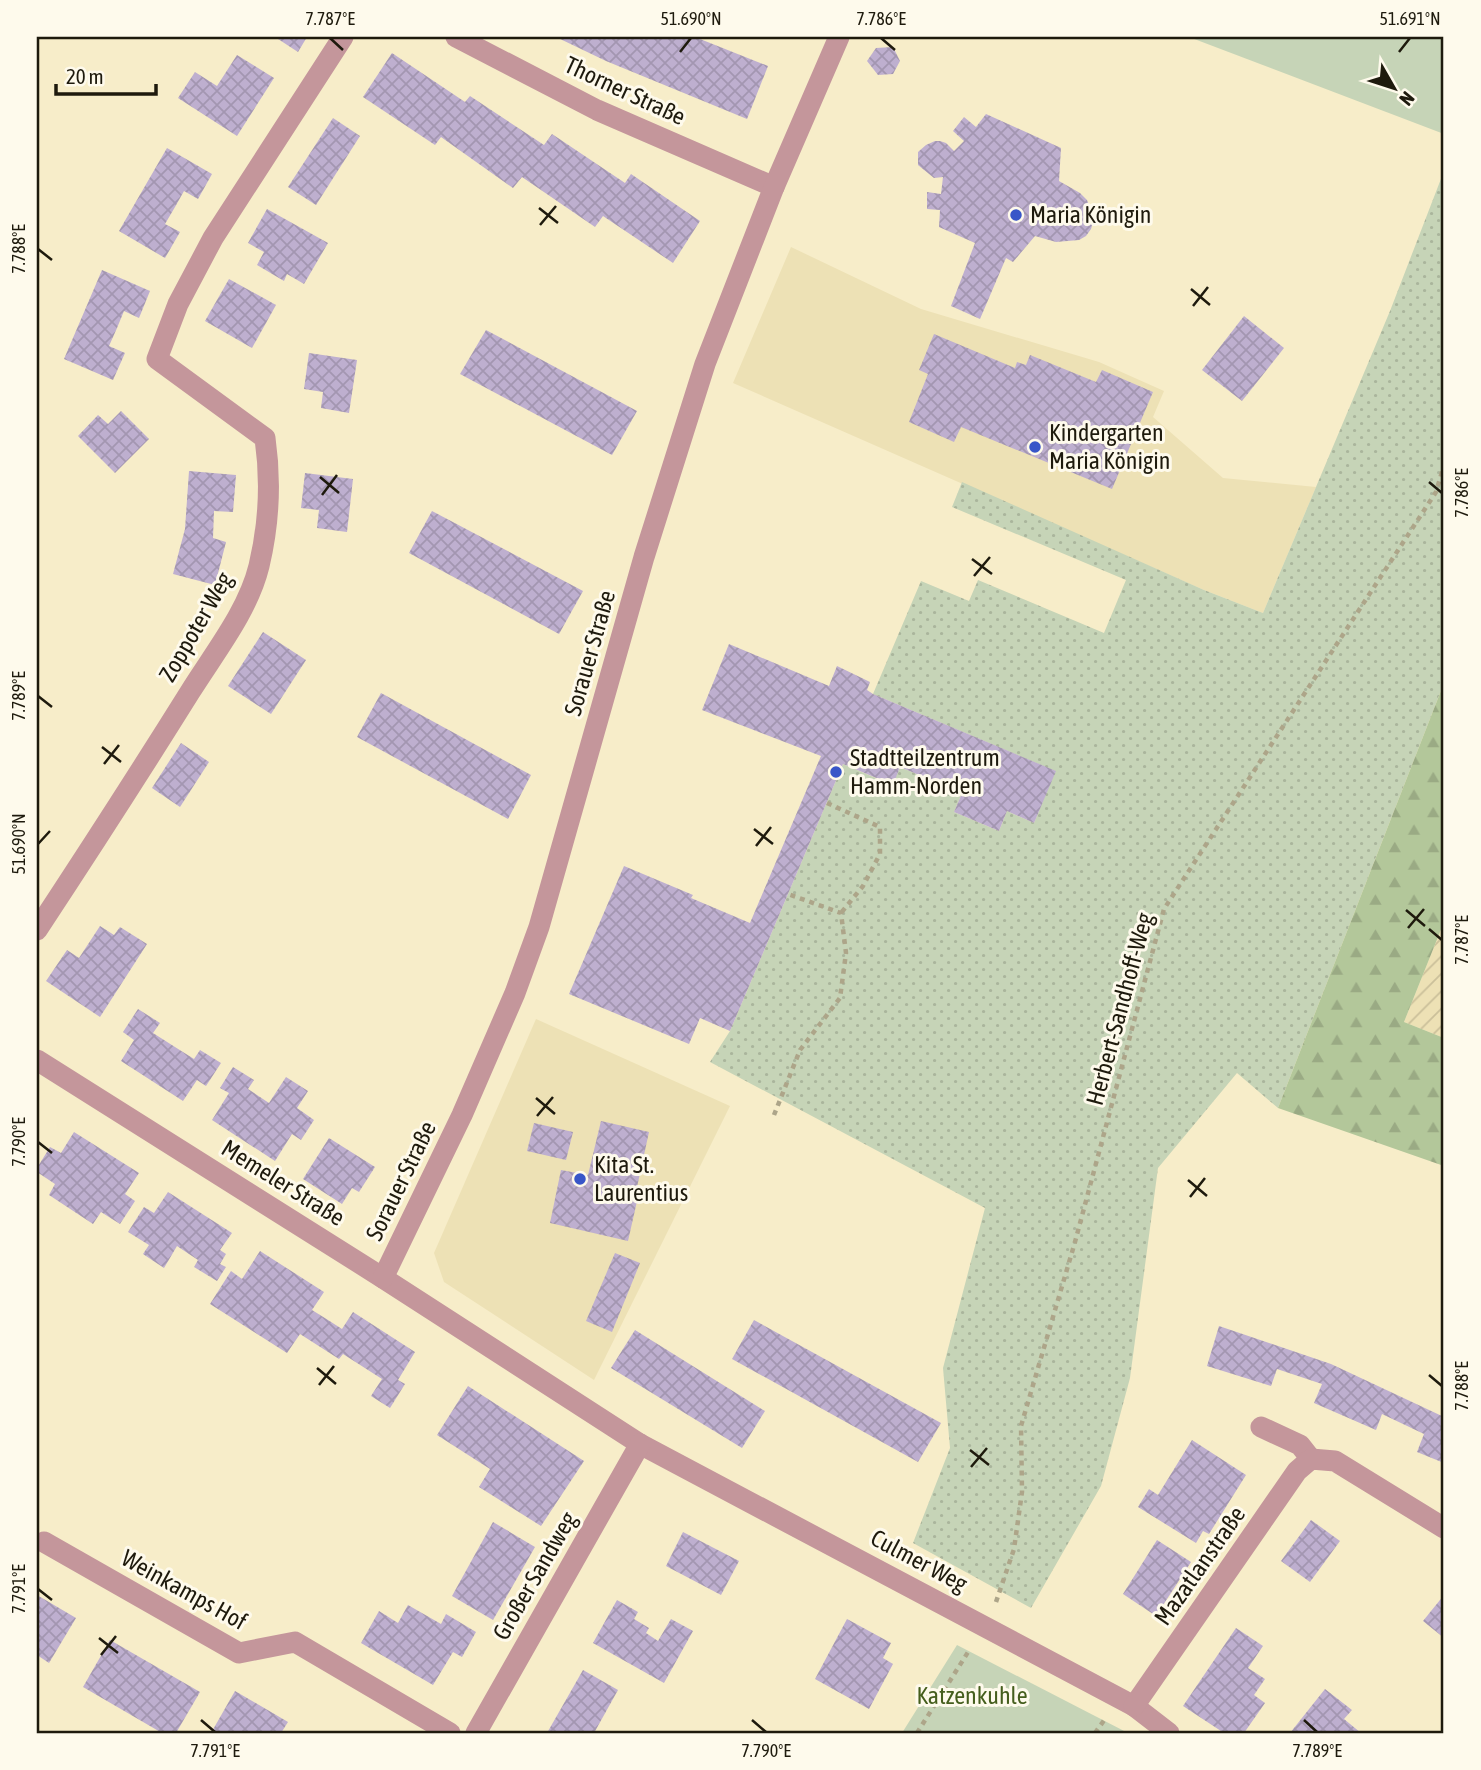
<svg xmlns="http://www.w3.org/2000/svg" width="1481" height="1770" font-family="'Asap Condensed',sans-serif">
	<style>
		.built { fill: #ede1b5 }
		.industrial { fill: url(#industrial-furrows) }
		.grass { fill: url(#grass-dots) }
		.forest { fill: url(#forest-firs) }
		.park { fill: #c6d4b7 }
		.building { fill: url(#building-cross-hatch) }
		.lines { fill: none; stroke-linecap: round; stroke-linejoin: round }
		.path { stroke: #ada589; stroke-width: 4.5; stroke-dasharray: 5 5; stroke-linecap: butt }
		.minor { stroke: #c4969b; stroke-width: 21 }
		.ticks { fill: none; stroke: #1e1a0d; stroke-width: 2.5 }
		.poi-dot { fill: #3856c8; stroke: #fefaec; stroke-width: 2.5 }
		.labels { text-anchor: middle; stroke-width: 6; stroke-linejoin: round; paint-order: stroke }
		.street-label { font-size: 24px; fill: #1e1a0d; stroke: #fefaec }
		.poi-label { font-size: 24px; fill: #1e1a0d; stroke: #fefaec; text-anchor: start }
		.park-label { font-size: 24px; fill: #455e1d; stroke: #fefaec }
		.neatline { fill: none; stroke: #1e1a0d; stroke-width: 2.5 }
		.ticks-label { font-size: 18px; text-anchor: middle; fill: #1e1a0d }
	</style>
	<defs>
		<pattern id="industrial-furrows" width="10" height="10" patternUnits="userSpaceOnUse" patternTransform="scale(1.75)"><rect width="10" height="10" fill="#ede1b5"/><path d="M-1 1l2-2M0 10L10 0M9 11l2-2" fill="none" stroke="#cbc09a"/></pattern>
		<pattern id="grass-dots" width="8" height="8" patternUnits="userSpaceOnUse" patternTransform="scale(1.75)"><rect width="8" height="8" fill="#c6d4b7"/><path d="M2 2h.1M6 6h.1" fill="none" stroke="#aab59c" stroke-width="1.8" stroke-linecap="round"/></pattern>
		<pattern id="forest-firs" width="22" height="20" patternUnits="userSpaceOnUse" patternTransform="scale(1.75)"><rect width="22" height="20" fill="#b3c79a"/><path d="M5 1l3.5 6h-7zM16 11l3.5 6h-7z" fill="#9aaa84"/></pattern>
		<pattern id="building-cross-hatch" width="8" height="8" patternUnits="userSpaceOnUse" patternTransform="scale(1.75)"><rect width="8" height="8" fill="#beafcf"/><path d="M0 0l8 8M0 8l8-8" fill="none" stroke="#a396b1"/></pattern>
	</defs>
	<rect width="100%" height="100%" fill="#f7edc9"/>
	<g class="built">
		<path d="M791,247L921,309L1099,362L1164,391L1153,417L1223,478L1316,487L1263,613L1204,590L733,383Z"/>
		<path d="M536,1019L730,1106L594,1380L444,1282L434,1253Z"/>
	</g>
	<path class="industrial" d="M1444,922V1038L1404,1022Z"/>
	<path class="grass" d="M1444,171V683L1278,1108L1237,1073L1158,1168L1130,1378L1101,1486L1031,1608L913,1543L950,1448L943,1368L985,1208L710,1062L730,1031L843,764L892,785L900,767L962,793L954,812L999,831L1007,811L1034,823L1055,771L873,694L921,581L969,601L978,580L1104,633L1126,580L952,507L962,482L1204,590L1263,613L1390,311Z"/>
	<path class="forest" d="M1444,683V922L1404,1022L1444,1038V1166L1278,1108Z"/>
	<g class="park">
		<path d="M1189,37H1444V134Z"/>
		<path d="M957,1645L1128,1733H902Z"/>
	</g>
	<g class="building">
		<path d="M275,37H307L298,52Z"/>
		<path d="M556,37H695L768,66L747,119L606,61Z"/>
		<path d="M893,47L900,61L893,74L878,75L867,61L876,48Z"/>
		<path d="M392,53L465,102L470,96L544,145L552,134L625,183L631,174L700,221L673,263L603,216L595,227L522,177L513,188L441,137L435,145L363,97Z"/>
		<path d="M237,55L274,78L237,136L178,98L195,72L217,86Z"/>
		<path d="M986,114L1061,148L1059,181L1080,193L1087,200L1094,219L1091,229L1086,236L1079,240L1056,242L1035,236L1013,262L1006,258L980,319L951,306L975,243L939,227L940,210L927,209V192L941,194L943,177L934,178L918,165V152L926,145L935,141H940L946,143L954,151L964,141L953,131L964,117L976,127Z"/>
		<path d="M333,118L360,136L316,205L288,187Z"/>
		<path d="M167,148L212,174L198,199L184,191L175,207L165,224L180,232L165,258L119,231Z"/>
		<path d="M267,209L328,243L304,284L287,274L284,281L257,265L264,252L248,243Z"/>
		<path d="M102,270L150,291L139,318L124,311L117,328L109,346L125,353L113,380L64,359Z"/>
		<path d="M229,279L276,305L252,348L205,321Z"/>
		<path d="M1244,316L1284,348L1242,401L1202,370Z"/>
		<path d="M486,330L637,411L612,455L460,374Z"/>
		<path d="M934,334L1015,368L1017,362L1026,365L1030,355L1096,382L1102,370L1153,392L1112,489L961,427L954,442L909,422L928,374L919,370Z"/>
		<path d="M309,353L357,360L349,413L321,408L323,392L304,389Z"/>
		<path d="M121,411L149,439L115,473L78,436L98,415L108,424Z"/>
		<path d="M189,471L236,475L233,512L214,511L213,538L226,542L215,585L173,574L185,529Z"/>
		<path d="M305,473L353,479L347,532L317,528L319,510L301,508Z"/>
		<path d="M432,511L583,591L559,634L409,553Z"/>
		<path d="M263,632L306,660L271,714L228,686Z"/>
		<path d="M729,644L829,686L837,666L870,682L867,690L873,694L1056,771L1034,823L1007,811L999,831L954,812L962,793L900,767L893,785L843,764L730,1031L700,1018L689,1044L569,994L624,866L693,895L691,898L750,923L821,756L702,710Z"/>
		<path d="M381,693L531,775L508,819L357,737Z"/>
		<path d="M181,743L209,762L180,807L152,788Z"/>
		<path d="M100,926L114,935L120,927L147,944L100,1017L46,981L67,950L79,958Z"/>
		<path d="M138,1009L160,1023L153,1033L175,1047L194,1059L200,1050L221,1063L206,1086L197,1080L183,1101L121,1061L134,1040L123,1032Z"/>
		<path d="M233,1067L254,1080L248,1089L269,1103L286,1077L308,1091L297,1108L314,1120L301,1140L292,1134L275,1161L212,1120L229,1093L220,1088Z"/>
		<path d="M601,1121L649,1132L637,1187L640,1188L628,1241L550,1223L561,1170L588,1175Z"/>
		<path d="M534,1123L573,1132L566,1160L527,1151Z"/>
		<path d="M74,1132L139,1173L125,1194L135,1201L120,1224L101,1212L93,1224L49,1195L55,1184L37,1172V1168L50,1147L61,1153Z"/>
		<path d="M329,1138L375,1167L359,1192L352,1188L342,1204L303,1179Z"/>
		<path d="M168,1192L232,1233L220,1250L226,1254L220,1264L226,1267L217,1281L194,1267L198,1260L177,1246L164,1268L143,1254L149,1245L128,1232L144,1207L154,1213Z"/>
		<path d="M260,1251L324,1292L312,1310L328,1320L342,1329L353,1312L415,1352L398,1380L405,1384L390,1408L371,1396L382,1379L343,1354L339,1359L300,1334L287,1353L210,1304L231,1271L242,1279Z"/>
		<path d="M615,1253L640,1263L612,1332L586,1321Z"/>
		<path d="M754,1320L941,1423L918,1462L732,1359Z"/>
		<path d="M1219,1326L1331,1364L1444,1417V1463L1417,1452L1424,1434L1382,1414L1376,1430L1314,1403L1322,1384L1277,1369L1271,1386L1207,1366Z"/>
		<path d="M635,1330L765,1411L742,1448L611,1368Z"/>
		<path d="M468,1386L584,1461L541,1526L479,1487L490,1469L437,1435Z"/>
		<path d="M1192,1440L1246,1475L1209,1534L1203,1531L1196,1543L1138,1507L1149,1489L1158,1495Z"/>
		<path d="M1311,1520L1340,1541L1310,1582L1281,1561Z"/>
		<path d="M493,1522L535,1547L493,1620L452,1596Z"/>
		<path d="M683,1532L739,1561L721,1595L666,1566Z"/>
		<path d="M1157,1540L1191,1562L1156,1616L1123,1594Z"/>
		<path d="M37,1595L76,1618L49,1663L37,1655Z"/>
		<path d="M1444,1595V1638L1423,1621Z"/>
		<path d="M617,1600L638,1612L634,1619L649,1628L646,1633L658,1641L671,1619L693,1631L664,1683L593,1643Z"/>
		<path d="M408,1605L441,1624L446,1614L476,1632L462,1657L453,1652L433,1685L361,1643L379,1611L398,1623Z"/>
		<path d="M847,1619L891,1643L883,1658L893,1664L869,1709L815,1679Z"/>
		<path d="M1236,1628L1263,1646L1248,1668L1265,1679L1254,1695L1265,1703L1244,1733H1224L1183,1706Z"/>
		<path d="M110,1640L200,1692L176,1733H162L83,1687Z"/>
		<path d="M583,1670L618,1690L594,1733H547Z"/>
		<path d="M1325,1689L1352,1710L1344,1719L1361,1733H1290Z"/>
		<path d="M235,1691L288,1722L281,1733H211Z"/>
	</g>
	<g class="lines">
		<g class="path">
			<path d="M827,803L880,827V854L863,886L841,913"/>
			<path d="M774,1115L800,1050L840,998L846,953L841,913L788,894"/>
			<path d="M996,1602L1014,1549L1022,1492L1021,1426L1075,1242L1164,909L1436,492L1444,465"/>
			<path d="M917,1733L970,1649"/>
			<path d="M1095,1733L1105,1719"/>
		</g>
		<g class="minor">
			<path d="M456,37L597,110L774,187"/>
			<path d="M37,930C89,851 140,772 190,692C215,652 248,611 259,566C269,524 271,480 265,438L157,359L178,304L213,238L343,37"/>
			<path d="M37,1060L383,1278L640,1444L1134,1706L1169,1733"/>
			<path d="M383,1278L462,1115L515,993L539,927L644,557L705,364L774,187L839,37"/>
			<path d="M1261,1427L1300,1445L1311,1459"/>
			<path d="M44,1542L239,1653L295,1642L450,1733"/>
			<path d="M1134,1706L1297,1471L1311,1459L1335,1461L1444,1528"/>
			<path d="M476,1733L640,1444"/>
		</g>
	</g>
	<path class="ticks" d="M330,38L343,50M881,38L895,50M680,52L691,38M1399,52L1410,38M539,208L558,223M540,225L556,206M38,249L52,260M1191,289L1210,305M1193,306L1208,287M320,477L339,493M1429,482L1442,493M322,495L337,475M972,559L992,574M974,576L990,557M38,696L52,707M102,747L121,762M104,764L119,745M754,829L773,844M38,844L50,831M756,846L771,827M1406,910L1425,926M1408,928L1424,909M1429,929L1442,940M536,1098L555,1114M537,1116L553,1097M38,1142L52,1153M1188,1180L1207,1196M1190,1197L1205,1178M317,1368L336,1384M1429,1375L1442,1386M319,1385L334,1366M970,1450L989,1465M971,1467L987,1448M38,1589L52,1600M99,1638L118,1653M101,1655L116,1636M201,1720L215,1732M752,1720L766,1732M1304,1720L1317,1732"/>
	<g class="poi-dot">
		<circle cx="1016" cy="215" r="7"/>
		<circle cx="1035" cy="447" r="7"/>
		<circle cx="836" cy="772" r="7"/>
		<circle cx="580" cy="1179" r="7"/>
	</g>
	<g class="labels">
		<g class="street-label">
			<text transform="translate(625 91) rotate(25)" y="8">Thorner Straße</text>
			<text transform="translate(196 627) rotate(-60)" y="8">Zoppoter Weg</text>
			<text transform="translate(590 653) rotate(-74)" y="8">Sorauer Straße</text>
			<text transform="translate(1120 1009) rotate(-75)" y="8">Herbert-Sandhoff-Weg</text>
			<text transform="translate(401 1181) rotate(-64)" y="8">Sorauer Straße</text>
			<text transform="translate(283 1183) rotate(32)" y="8">Memeler Straße</text>
			<text transform="translate(919 1561) rotate(28)" y="8">Culmer Weg</text>
			<text transform="translate(1200 1566) rotate(-55)" y="8">Mazatlanstraße</text>
			<text transform="translate(535 1576) rotate(-60)" y="8">Großer Sandweg</text>
			<text transform="translate(184 1590) rotate(29)" y="8">Weinkamps Hof</text>
		</g>
		<g class="poi-label">
			<text x="1030" y="223">Maria Königin</text>
			<text x="1049" y="441">Kindergarten<tspan x="1049" dy="28">Maria Königin</tspan></text>
			<text x="850" y="766">Stadtteilzentrum<tspan x="850" dy="28">Hamm-Norden</tspan></text>
			<text x="594" y="1173">Kita St.<tspan x="594" dy="28">Laurentius</tspan></text>
		</g>
		<g class="park-label">
			<text x="972" y="1704">Katzenkuhle</text>
		</g>
	</g>
	<rect width="1481" height="1770" fill="none" stroke="#fefaec" stroke-width="77"/>
	<g transform="translate(1394 88) rotate(129)" stroke="#fefaec" stroke-width="5" paint-order="stroke">
	<path d="M0-5L12 26L0 18L-12 26Z" fill="#1e1a0d"/>
	<text y="-10" font-size="19" font-weight="bold" text-anchor="middle" fill="#1e1a0d">N</text>
	</g>
	<path d="M56 84v10h100v-10" fill="none" stroke="#1e1a0d" stroke-width="3.5"/>
	<text x="66" y="84" font-size="21" fill="#1e1a0d" stroke="#fefaec" stroke-width="5" paint-order="stroke">20 m</text>
	<rect x="38" y="38" width="1404" height="1694" class="neatline"/>
	<g class="ticks-label">
		<text x="330" y="25">7.787°E</text>
		<text x="691" y="25">51.690°N</text>
		<text x="881" y="25">7.786°E</text>
		<text x="1410" y="25">51.691°N</text>
		<text transform="translate(19 249) rotate(-90)" y="6">7.788°E</text>
		<text transform="translate(1462 493) rotate(-90)" y="6">7.786°E</text>
		<text transform="translate(19 696) rotate(-90)" y="6">7.789°E</text>
		<text transform="translate(19 844) rotate(-90)" y="6">51.690°N</text>
		<text transform="translate(1462 940) rotate(-90)" y="6">7.787°E</text>
		<text transform="translate(19 1142) rotate(-90)" y="6">7.790°E</text>
		<text transform="translate(1462 1386) rotate(-90)" y="6">7.788°E</text>
		<text transform="translate(19 1589) rotate(-90)" y="6">7.791°E</text>
		<text x="215" y="1757">7.791°E</text>
		<text x="766" y="1757">7.790°E</text>
		<text x="1317" y="1757">7.789°E</text>
	</g>
</svg>
